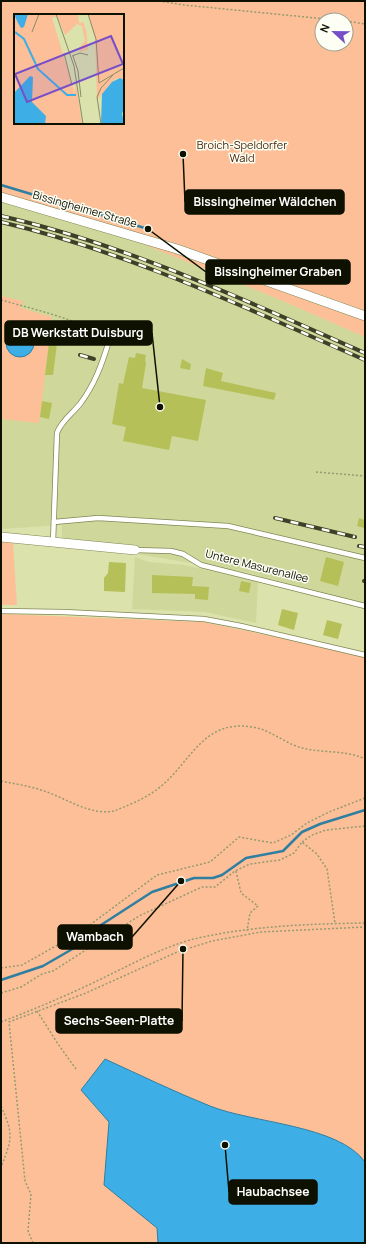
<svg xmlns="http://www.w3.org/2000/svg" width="366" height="1244" font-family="Manrope,sans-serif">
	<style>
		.built { fill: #cfd89a }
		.green { fill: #fdbf97; fill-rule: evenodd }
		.water { fill: #3daee6; stroke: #2f7fa1 }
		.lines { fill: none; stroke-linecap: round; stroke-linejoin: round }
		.stream { stroke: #2f7fa1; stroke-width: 2.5 }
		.building { fill: #b5c059 }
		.service-casing { stroke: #808754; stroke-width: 6 }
		.minor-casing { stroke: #808754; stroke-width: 10 }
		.path { stroke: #959a71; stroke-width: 1.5; stroke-dasharray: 2 2; stroke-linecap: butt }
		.service { stroke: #fff; stroke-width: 4.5 }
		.minor { stroke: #fff; stroke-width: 9 }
		.rail-casing { stroke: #3e4128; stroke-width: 4 }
		.rail { stroke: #fdfff4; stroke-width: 2.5; stroke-dasharray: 8; stroke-linecap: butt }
		.labels { text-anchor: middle; stroke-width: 3; stroke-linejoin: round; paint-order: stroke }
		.park-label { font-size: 11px; fill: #442309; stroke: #fdfff4 }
		.street-label { font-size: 11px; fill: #0e1000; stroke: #fdfff4 }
		.inset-river { fill: none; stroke: #3daee6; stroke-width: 2 }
		.inset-road { fill: none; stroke: #898e67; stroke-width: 1 }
		.view { fill: #764fc8; fill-opacity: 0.15; stroke: #764fc8; stroke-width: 2 }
		.inset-edge { fill: none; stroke: #0e1000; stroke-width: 2 }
		.leader { fill: none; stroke: #0e1000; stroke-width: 1.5 }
		.callout-dot { fill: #0e1000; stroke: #fdfff4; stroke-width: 1.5 }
		.callout { fill: #0e1000; stroke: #0e1000; stroke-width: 1.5 }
		.callout-label { font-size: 12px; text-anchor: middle; font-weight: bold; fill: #fff }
	</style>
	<rect width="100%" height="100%" fill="#dbe2ab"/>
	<g class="built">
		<path d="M1,201L131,239L276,298L365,337V604L244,572L1,531L62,539V525L1,529Z"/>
		<path d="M135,557L149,562L184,565L258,582L256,623L205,612L132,609Z"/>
	</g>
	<g class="green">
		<path d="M1,1H365V337L276,298L131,239L1,201ZM15,15H123V123H15ZM322,20H346V44H322Z"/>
		<path d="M1,296L23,301L21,308L52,317L39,423L1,419Z"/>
		<path d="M1,542L13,543L17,605H1Z"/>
		<path d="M1,614L203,622L365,655V1243H1Z"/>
	</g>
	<g class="water">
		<circle cx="20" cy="343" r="14"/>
		<path d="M105,1059C140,1075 175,1092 210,1106C252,1123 339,1125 365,1162V1243H158L157,1228L104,1185L109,1122L81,1090Z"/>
	</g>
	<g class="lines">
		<g class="stream">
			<path d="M1,185L148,229"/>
			<path d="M1,980L43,966L81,944L101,925L152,892L194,878H213L222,875L246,858L283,851L302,832L320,824L365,810"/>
		</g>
	</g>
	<g class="building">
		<path d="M50,335L58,336L53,375H45Z"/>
		<path d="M136,353L146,355L145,360L146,363L142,388L206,400L198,441L172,436L169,450L123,441L126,427L112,424L119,383L123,384L129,357L135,358Z"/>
		<path d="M182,359L191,364L190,370L180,368Z"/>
		<path d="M206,368L223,373L221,381L276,393L274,400L203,386Z"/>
		<path d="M42,401L52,403L49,419L40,417Z"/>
		<path d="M359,518L365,520L364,528L357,526Z"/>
		<path d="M326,557L344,562L338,586L320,581Z"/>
		<path d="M109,562L126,563L125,592L104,591V578L108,573Z"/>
		<path d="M152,575L193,577L192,586L209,587L208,600L195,599V594L152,593Z"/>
		<path d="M241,581L251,583L249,593L239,591Z"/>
		<path d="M282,609L298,613L294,630L278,625Z"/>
		<path d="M327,620L342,624L338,639L323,635Z"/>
	</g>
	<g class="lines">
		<defs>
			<g id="service">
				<path d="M54,522L98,518L228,526L365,558"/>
				<path d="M53,542L57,433C61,421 73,413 80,404C95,384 102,364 109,341"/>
				<path d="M135,550L171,551L183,554L201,565L365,606"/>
				<path d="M1,611L64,612L204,619L241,626L365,655"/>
			</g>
			<g id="minor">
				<path d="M1,197L177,249L365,316"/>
				<path d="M1,537L135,550"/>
			</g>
		</defs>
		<use href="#service" class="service-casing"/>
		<use href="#minor" class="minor-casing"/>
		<g class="path">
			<path d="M159,1L184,5L336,20"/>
			<path d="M346,21L365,24"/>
			<path d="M1,300C18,305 99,324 102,339"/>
			<path d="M316,472L365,476"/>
			<path d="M1,781C15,784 30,786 44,791C66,798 90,816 114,811C129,805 147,798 160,787C191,762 203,719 252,727C269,729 283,742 299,747C321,754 344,749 365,759"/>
			<path d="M302,842L312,835L326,830L365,826"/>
			<path d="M236,871L241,893L258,906L250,913L247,931"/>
			<path d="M1,968L22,965L79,933L157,875L210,862L239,837L273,843L291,835L307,823L329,812L365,798"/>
			<path d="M1,993L21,987L42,974L53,971L139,916L202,887H215L235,871L250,864L280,860L294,853L302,842L317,854L327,869L335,923"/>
			<path d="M37,1011L58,1044L76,1069"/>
			<path d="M1,1022C35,1009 68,995 101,979C130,965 159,949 190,940C246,926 307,924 365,923"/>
			<path d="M1,1106C14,1135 12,1139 1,1167"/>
			<path d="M33,1243L28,1231L31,1194L25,1181L9,1022L86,993L177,952L212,941L261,932L365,927"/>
		</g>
		<use href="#service" class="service"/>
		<use href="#minor" class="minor"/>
		<defs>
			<g id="rail">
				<path d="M1,216C128,245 246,301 365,353"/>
				<path d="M1,222C128,252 246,308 365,360"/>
				<path d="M80,355L94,359"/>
				<path d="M275,518L355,537"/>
				<path d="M359,546L365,547"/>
				<path d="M364,581H365"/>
			</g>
		</defs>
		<use href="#rail" class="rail-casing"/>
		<use href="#rail" class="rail"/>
	</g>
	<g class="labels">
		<g class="park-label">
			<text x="242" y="149">Broich-Speldorfer<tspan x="242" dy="13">Wald</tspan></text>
		</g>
		<g class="street-label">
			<text transform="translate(85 209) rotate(16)" y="4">Bissingheimer Straße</text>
			<text transform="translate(257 566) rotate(14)" y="4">Untere Masurenallee</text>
		</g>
	</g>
	<g transform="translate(14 14)">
		<rect width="110" height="110" fill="#dbe2ab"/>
		<path d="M0,0H41L43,2L38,4L61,79V68L62,70L68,110H0ZM42,0H64L65,9L69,8L72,16L74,35L66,38L65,34L71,27L68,12L63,10L51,21ZM74,0H110V66L103,64L98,68L83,86L81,25Z" fill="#fdbf97"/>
		<path d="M0,0H14L10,13L7,14L4,9ZM16,62L19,63L18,88L32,102L31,110H0V79ZM106,64L110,66V97L108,99L110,110H87L88,80L98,68Z" fill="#3daee6"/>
		<path class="inset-river" d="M1,18L10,25L24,55L53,81H62"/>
		<path class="inset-road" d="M42,0L60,52L69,110M74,0L82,25L85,69L110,54M18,18L25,0M50,39L58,71M58,42L66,39L74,41M59,42L64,57L67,83M87,110L83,83L87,74L99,61"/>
		<path class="view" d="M97,22L109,50L13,88L1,60Z"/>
		<rect width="110" height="110" class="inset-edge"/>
	</g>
	<path class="leader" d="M183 154L185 202M148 229L206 272M160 407L152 333M181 881L132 937M183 949L182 1021M225 1145L229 1192"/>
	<g class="callout-dot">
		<circle cx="183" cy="154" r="4"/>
		<circle cx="148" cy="229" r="4"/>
		<circle cx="160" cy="407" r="4"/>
		<circle cx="181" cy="881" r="4"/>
		<circle cx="183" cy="949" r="4"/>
		<circle cx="225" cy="1145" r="4"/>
	</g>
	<g class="callout">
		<rect x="185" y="190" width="159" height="24" rx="4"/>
		<rect x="206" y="260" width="144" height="24" rx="4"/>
		<rect x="5" y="321" width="147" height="24" rx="4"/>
		<rect x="58" y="925" width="74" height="24" rx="4"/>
		<rect x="56" y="1009" width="126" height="24" rx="4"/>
		<rect x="229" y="1180" width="88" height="24" rx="4"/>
	</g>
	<g class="callout-label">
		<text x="265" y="206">Bissingheimer Wäldchen</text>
		<text x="278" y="276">Bissingheimer Graben</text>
		<text x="78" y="337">DB Werkstatt Duisburg</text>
		<text x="95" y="941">Wambach</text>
		<text x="119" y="1025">Sechs-Seen-Platte</text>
		<text x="273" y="1196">Haubachsee</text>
	</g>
	<rect width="366" height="1244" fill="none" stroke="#0e1000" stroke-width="4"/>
	<g transform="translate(334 32) rotate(292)"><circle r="19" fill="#fdfff4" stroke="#9d9f92"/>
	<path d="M0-3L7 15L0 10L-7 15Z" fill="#764fc8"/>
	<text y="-6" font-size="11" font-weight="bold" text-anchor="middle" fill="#0e1000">N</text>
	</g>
</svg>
